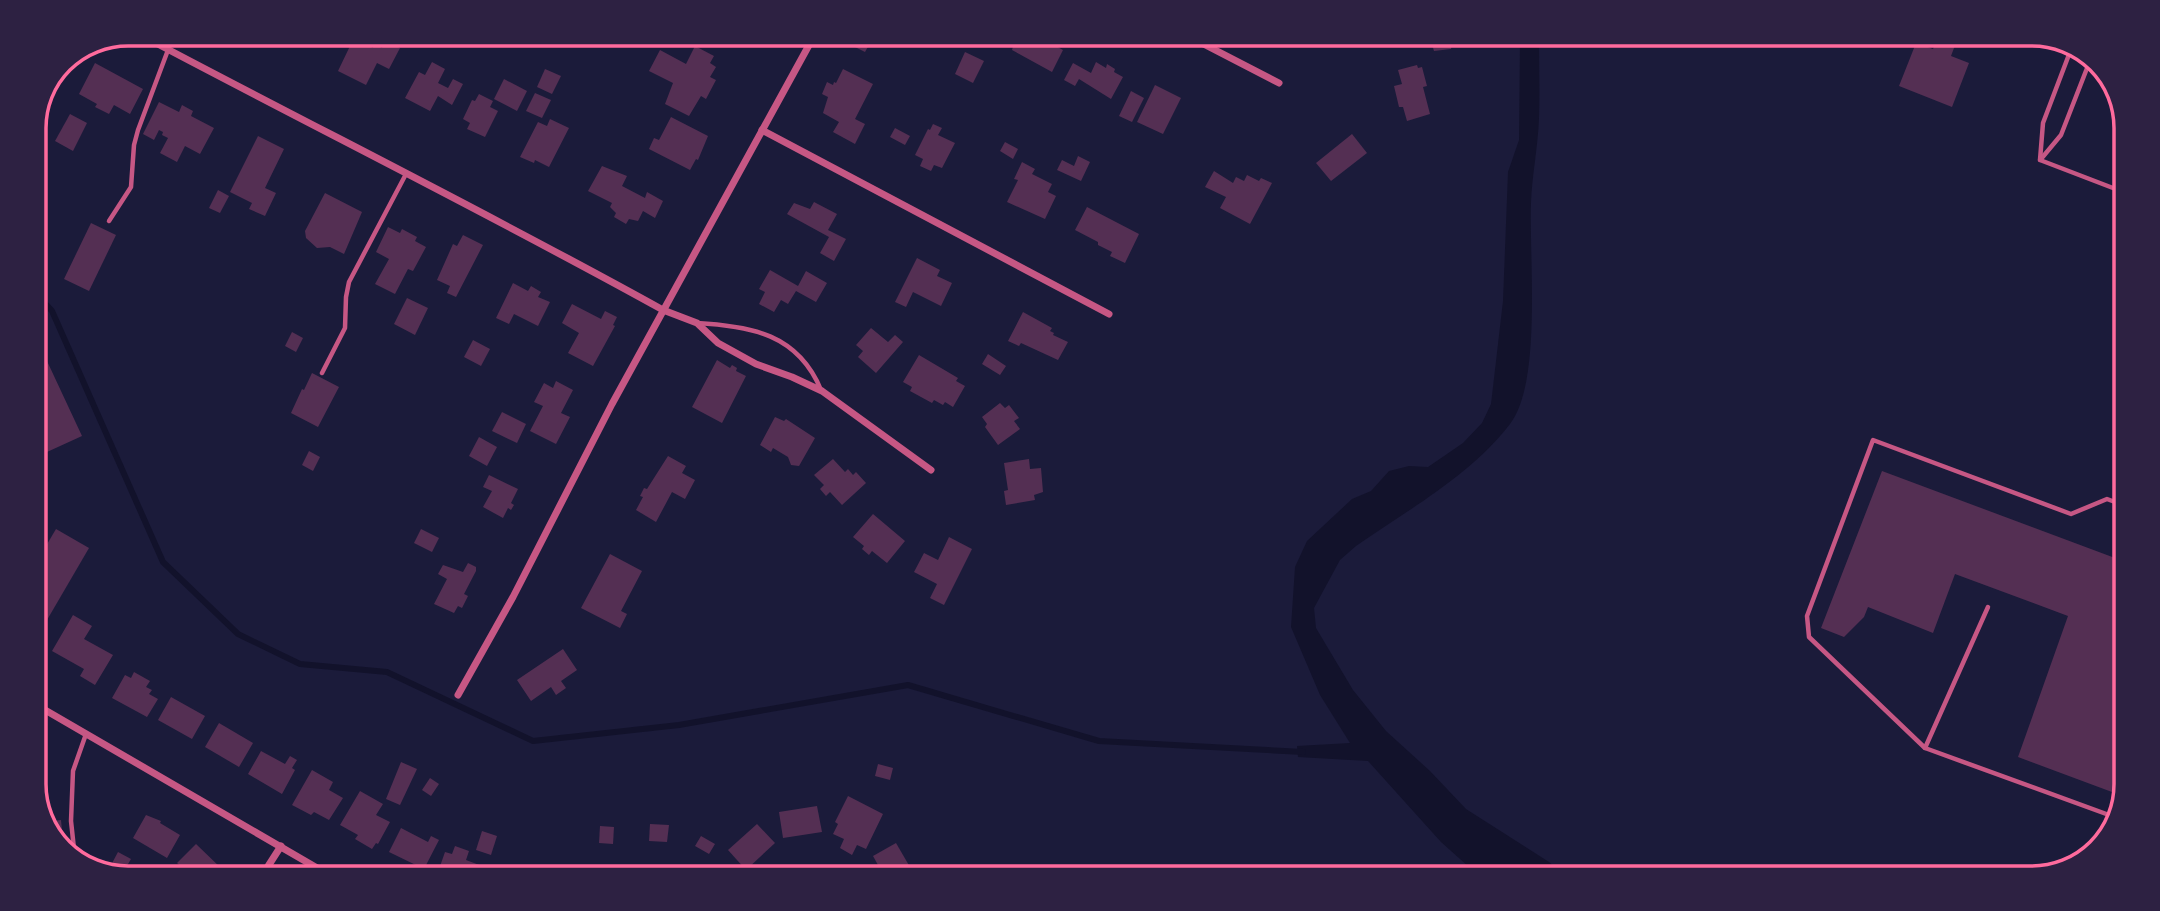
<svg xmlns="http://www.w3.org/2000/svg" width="2160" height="911" font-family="'PT Sans Narrow',sans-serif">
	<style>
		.water { fill: #12122b }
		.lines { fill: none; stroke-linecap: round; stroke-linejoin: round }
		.stream { stroke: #12122b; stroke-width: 6 }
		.building { fill: #542f53 }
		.service { stroke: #c65784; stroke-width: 4.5 }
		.minor { stroke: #c65784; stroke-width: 7 }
		.rim { fill: none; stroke: #ff6b9d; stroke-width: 3.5 }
	</style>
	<rect width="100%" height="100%" fill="#1b1b3a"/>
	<path class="water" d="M1539,38C1539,65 1540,92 1539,118C1538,147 1532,175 1531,203C1529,258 1542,383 1510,424C1470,476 1409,509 1356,546L1340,560L1314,608L1316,628L1353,690L1386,731L1430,771L1466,809L1549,862L1566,876H1479L1441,842L1368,761L1298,757L1297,746L1350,743L1320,695L1291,627L1295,567L1307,541L1352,499L1371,491L1389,471L1409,466L1428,467L1463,443L1482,423L1491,404L1503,301L1508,172L1519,140L1520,39Z"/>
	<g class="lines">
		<path class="stream" d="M33,290L52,311L163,562L238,634L300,664L387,672L533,741L679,725L908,685L1099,741L1303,752"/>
	</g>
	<g class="building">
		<path d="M278,34H307L301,46Z"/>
		<path d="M853,36H874L865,52L849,44Z"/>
		<path d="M1016,36L1047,37L1046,38L1055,43L1054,45L1063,50L1052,72L1012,50Z"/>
		<path d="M1430,38H1453L1451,49L1434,51Z"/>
		<path d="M356,40L373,48L374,44L382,48L385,41L400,48L389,69L377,63L366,85L338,71L350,46L352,47Z"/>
		<path d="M1937,40H1957L1951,56L1969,63L1952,107L1899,86L1916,43L1933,49Z"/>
		<path d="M695,46L714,56L710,63L716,67L710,77L716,80L706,99L701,96L689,116L665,104L673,83L649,71L660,50L686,64Z"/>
		<path d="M965,52L984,61L973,83L955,74Z"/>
		<path d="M432,62L445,69L438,83L448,88L453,79L463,84L452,105L438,96L430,111L405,98L419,72L425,75Z"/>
		<path d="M1096,62L1106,68L1107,64L1115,69L1114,72L1123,77L1111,99L1079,79L1075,86L1064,80L1073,63L1091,73Z"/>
		<path d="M95,63L143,89L130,114L114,105L109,114L95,107L97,104L79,94Z"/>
		<path d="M1417,65L1418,68L1422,67L1427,86L1423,87L1430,114L1407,121L1403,107H1399L1394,86L1402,84L1398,70Z"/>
		<path d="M545,69L561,76L552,94L537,87Z"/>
		<path d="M843,69L873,84L855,119L865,124L855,144L833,132L839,122L823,113L828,97L822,94L827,82L833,85L834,82L836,83Z"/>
		<path d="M504,79L527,91L517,111L494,99Z"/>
		<path d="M1155,85L1181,98L1163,134L1137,122Z"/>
		<path d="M1131,91L1144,98L1132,122L1119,116Z"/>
		<path d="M535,93L551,100L542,118L526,111Z"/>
		<path d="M479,94L493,101L490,107L498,111L485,137L467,129L470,123L463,119L472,100L475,101Z"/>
		<path d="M159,102L179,112L182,105L193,111L191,116L214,128L200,154L185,146L177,162L160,153L168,138L162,135L163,132L159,130L154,140L143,134Z"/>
		<path d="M70,114L87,123L73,151L55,141Z"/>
		<path d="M671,117L708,136L698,160L696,159L690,170L649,149L654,138L659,140Z"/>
		<path d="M550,119L569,128L549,167L535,160L534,163L520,157L538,122L547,126Z"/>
		<path d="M933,124L942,128L938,135L955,143L942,168L934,165L931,171L920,166L923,159L915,155L928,129L930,130Z"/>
		<path d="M895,128L910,136L905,145L890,137Z"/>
		<path d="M1352,134L1367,153L1331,181L1316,163Z"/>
		<path d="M258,136L284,149L265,188L276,193L265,216L249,209L252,203L230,192Z"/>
		<path d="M1005,142L1018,149L1013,159L1000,151Z"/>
		<path d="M1078,156L1090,162L1081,181L1057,170L1062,160L1074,166Z"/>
		<path d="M1022,162L1035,169L1032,174L1052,184L1048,192L1056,196L1045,219L1007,202L1018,180L1014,179Z"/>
		<path d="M602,166L627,176L622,186L645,198L647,192L663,201L655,218L643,211L638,221L629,219L626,224L614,217L616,213L610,207L612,203L588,191Z"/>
		<path d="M1214,171L1233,183L1236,177L1244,181L1247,175L1259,181L1261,178L1272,183L1250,224L1220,208L1226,197L1205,187Z"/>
		<path d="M218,190L229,196L220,213L209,208Z"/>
		<path d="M325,193L362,212L344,254L330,247L317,248L306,238L305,231Z"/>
		<path d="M814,202L837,214L828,230L846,239L834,261L820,253L829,237L787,214L794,203L810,209Z"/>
		<path d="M1087,207L1139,234L1125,263L1110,256L1112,252L1098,245V242L1075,230Z"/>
		<path d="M91,223L116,235L89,291L64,279Z"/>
		<path d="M388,227L400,233L402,229L417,237L415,241L426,247L413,271L408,269L395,294L375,284L389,259L376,252Z"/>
		<path d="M463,235L483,245L456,297L447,293L450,286L437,280L453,244L457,246Z"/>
		<path d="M917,258L940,270L937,276L952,283L941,306L913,292L906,307L895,302Z"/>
		<path d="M770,270L798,286L806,271L827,283L816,302L796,291L788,304L781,300L774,312L759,304L765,292L759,289Z"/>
		<path d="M513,283L528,291L531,286L541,292L538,297L550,302L538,326L514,314L509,324L496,318Z"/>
		<path d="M407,298L428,308L415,335L394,324Z"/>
		<path d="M572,304L601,319L605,311L617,317L613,325L615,326L593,366L568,353L579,333L562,323Z"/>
		<path d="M1023,312L1052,328L1050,331L1054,333L1053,335L1068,342L1058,360L1021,343L1019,346L1008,341Z"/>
		<path d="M871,328L888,342L895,335L903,342L876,373L858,357L863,351L856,345Z"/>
		<path d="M33,331L82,436L47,452L33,422Z"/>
		<path d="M292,332L303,338L296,352L285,346Z"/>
		<path d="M473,340L490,349L481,366L464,357Z"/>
		<path d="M988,354L1006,366L1000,375L982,364Z"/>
		<path d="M919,355L958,378L956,381L965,386L953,407L945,402L943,405L934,400L932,403L910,391L912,387L903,382Z"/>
		<path d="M717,360L730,368L732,365L737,368L736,371L746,376L722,423L692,407Z"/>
		<path d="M312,373L339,387L318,427L291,413L302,389L304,390Z"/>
		<path d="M556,381L573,390L561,413L570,417L556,444L530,431L543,406L534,402L544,383L553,388Z"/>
		<path d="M1000,403L1005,408L1009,405L1019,418L1014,421L1020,429L998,445L985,427L987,424L982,417Z"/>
		<path d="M502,412L526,424L517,443L492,431Z"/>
		<path d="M775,417L784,421L786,419L815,438L799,466L791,465L788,457L773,448L771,452L760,445Z"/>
		<path d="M479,437L497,447L487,466L469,456Z"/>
		<path d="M309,451L320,457L313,471L302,465Z"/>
		<path d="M668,456L686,466L682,473L695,480L685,499L672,492L656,522L636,510L643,497L640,496L644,488L647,489Z"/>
		<path d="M833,459L845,472L848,469L853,475L856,472L866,483L842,505L830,492L826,496L820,489L824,485L814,475Z"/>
		<path d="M1029,459L1030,469L1041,468L1043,492L1034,495L1035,500L1006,505L1004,491L1008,490L1004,463Z"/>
		<path d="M1882,471L2115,558L2122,540L2120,795L2018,757L2068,616L1955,574L1933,633L1868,607L1864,617L1844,637L1821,628Z"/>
		<path d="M489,475L518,489L511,503L514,505L511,510L508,508L503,518L483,507L492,491L483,487Z"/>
		<path d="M873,514L905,541L887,563L872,551L869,555L862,549L864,546L853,537Z"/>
		<path d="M56,529L89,548L33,644V568Z"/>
		<path d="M421,529L439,538L432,552L414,543Z"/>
		<path d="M949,537L972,549L944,605L930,598L937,584L914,572L924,553L938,560Z"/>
		<path d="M610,554L642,571L621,611L627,614L620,628L581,608Z"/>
		<path d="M468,563L476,567V571L464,594L468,596L462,608L458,606L454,613L434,604L447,579L438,574L443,565L463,572Z"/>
		<path d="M73,615L92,626L84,639L113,655L95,685L80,676L84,669L52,651Z"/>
		<path d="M563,649L577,670L561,681L566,688L556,695L551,687L531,701L517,680Z"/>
		<path d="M134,672L150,681L146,687L152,690L149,694L158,699L147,717L112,698L125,675L131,678Z"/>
		<path d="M171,697L205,716L192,739L158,720Z"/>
		<path d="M219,723L253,743L239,767L205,747Z"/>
		<path d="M261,751L285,764L290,756L297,760L292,768L295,770L282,794L248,774Z"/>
		<path d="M401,762L417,769L400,805L386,799Z"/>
		<path d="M878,764L893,768L890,780L875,776Z"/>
		<path d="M312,770L333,782L329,790L343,798L329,820L314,812L311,815L292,805Z"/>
		<path d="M430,778L439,784L431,796L422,790Z"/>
		<path d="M360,791L383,804L376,815L390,822L378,844L376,843L372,849L355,839L358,835L340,825Z"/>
		<path d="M848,796L883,814L866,849L857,845L852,855L840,848L844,839L833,834L838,824L835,822Z"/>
		<path d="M817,806L822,832L783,838L779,812Z"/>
		<path d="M146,815L161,821L160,823L180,835L167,858L133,838Z"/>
		<path d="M61,820L64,850L52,841L45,822Z"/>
		<path d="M650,824L669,825L667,842L649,841Z"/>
		<path d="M757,824L775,843L746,870L728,850Z"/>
		<path d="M600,826L614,827L613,844L599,843Z"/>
		<path d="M401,828L428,842L431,836L439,840L424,869L389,852Z"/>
		<path d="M482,831L497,836L491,855L476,850Z"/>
		<path d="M701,836L715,844L709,854L695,846Z"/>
		<path d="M896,843L914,874H883L873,856Z"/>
		<path d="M196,844L224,871H186L177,863Z"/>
		<path d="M455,846L469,851L466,860L482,866L480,872H438L445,852L452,854Z"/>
		<path d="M118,852L131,859L124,871H117L110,867Z"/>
	</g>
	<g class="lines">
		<g class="service">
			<path d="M2041,159L2061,135L2091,58"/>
			<path d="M2040,160L2043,123L2073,44"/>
			<path d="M2040,160L2126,193"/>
			<path d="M109,221L131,187L134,145L138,130L168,50"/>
			<path d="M697,323C751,326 798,334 821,390"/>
			<path d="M322,373L345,328L346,297L349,282L406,174"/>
			<path d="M1925,748L1988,607"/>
			<path d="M2120,819L1925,748L1809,637L1807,616L1873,440L2071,514L2107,499L2123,505"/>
			<path d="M75,858L71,821L73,771L86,734"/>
		</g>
		<g class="minor">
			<path d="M137,33C312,126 490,214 663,310L697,323L718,343L756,364L792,377L822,391L931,470"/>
			<path d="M1190,37L1279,83"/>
			<path d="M762,130L1109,314"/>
			<path d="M458,695L513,597L612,404L814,36"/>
			<path d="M33,703L324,872"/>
			<path d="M265,871L281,846"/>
		</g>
	</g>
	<path d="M0 0H2160V911H0ZM128 46H2032A82 82 0 0 1 2114 128V784A82 82 0 0 1 2032 866H128A82 82 0 0 1 46 784V128A82 82 0 0 1 128 46Z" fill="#2d2142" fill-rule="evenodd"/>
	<path class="rim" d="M128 46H2032A82 82 0 0 1 2114 128V784A82 82 0 0 1 2032 866H128A82 82 0 0 1 46 784V128A82 82 0 0 1 128 46Z"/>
</svg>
